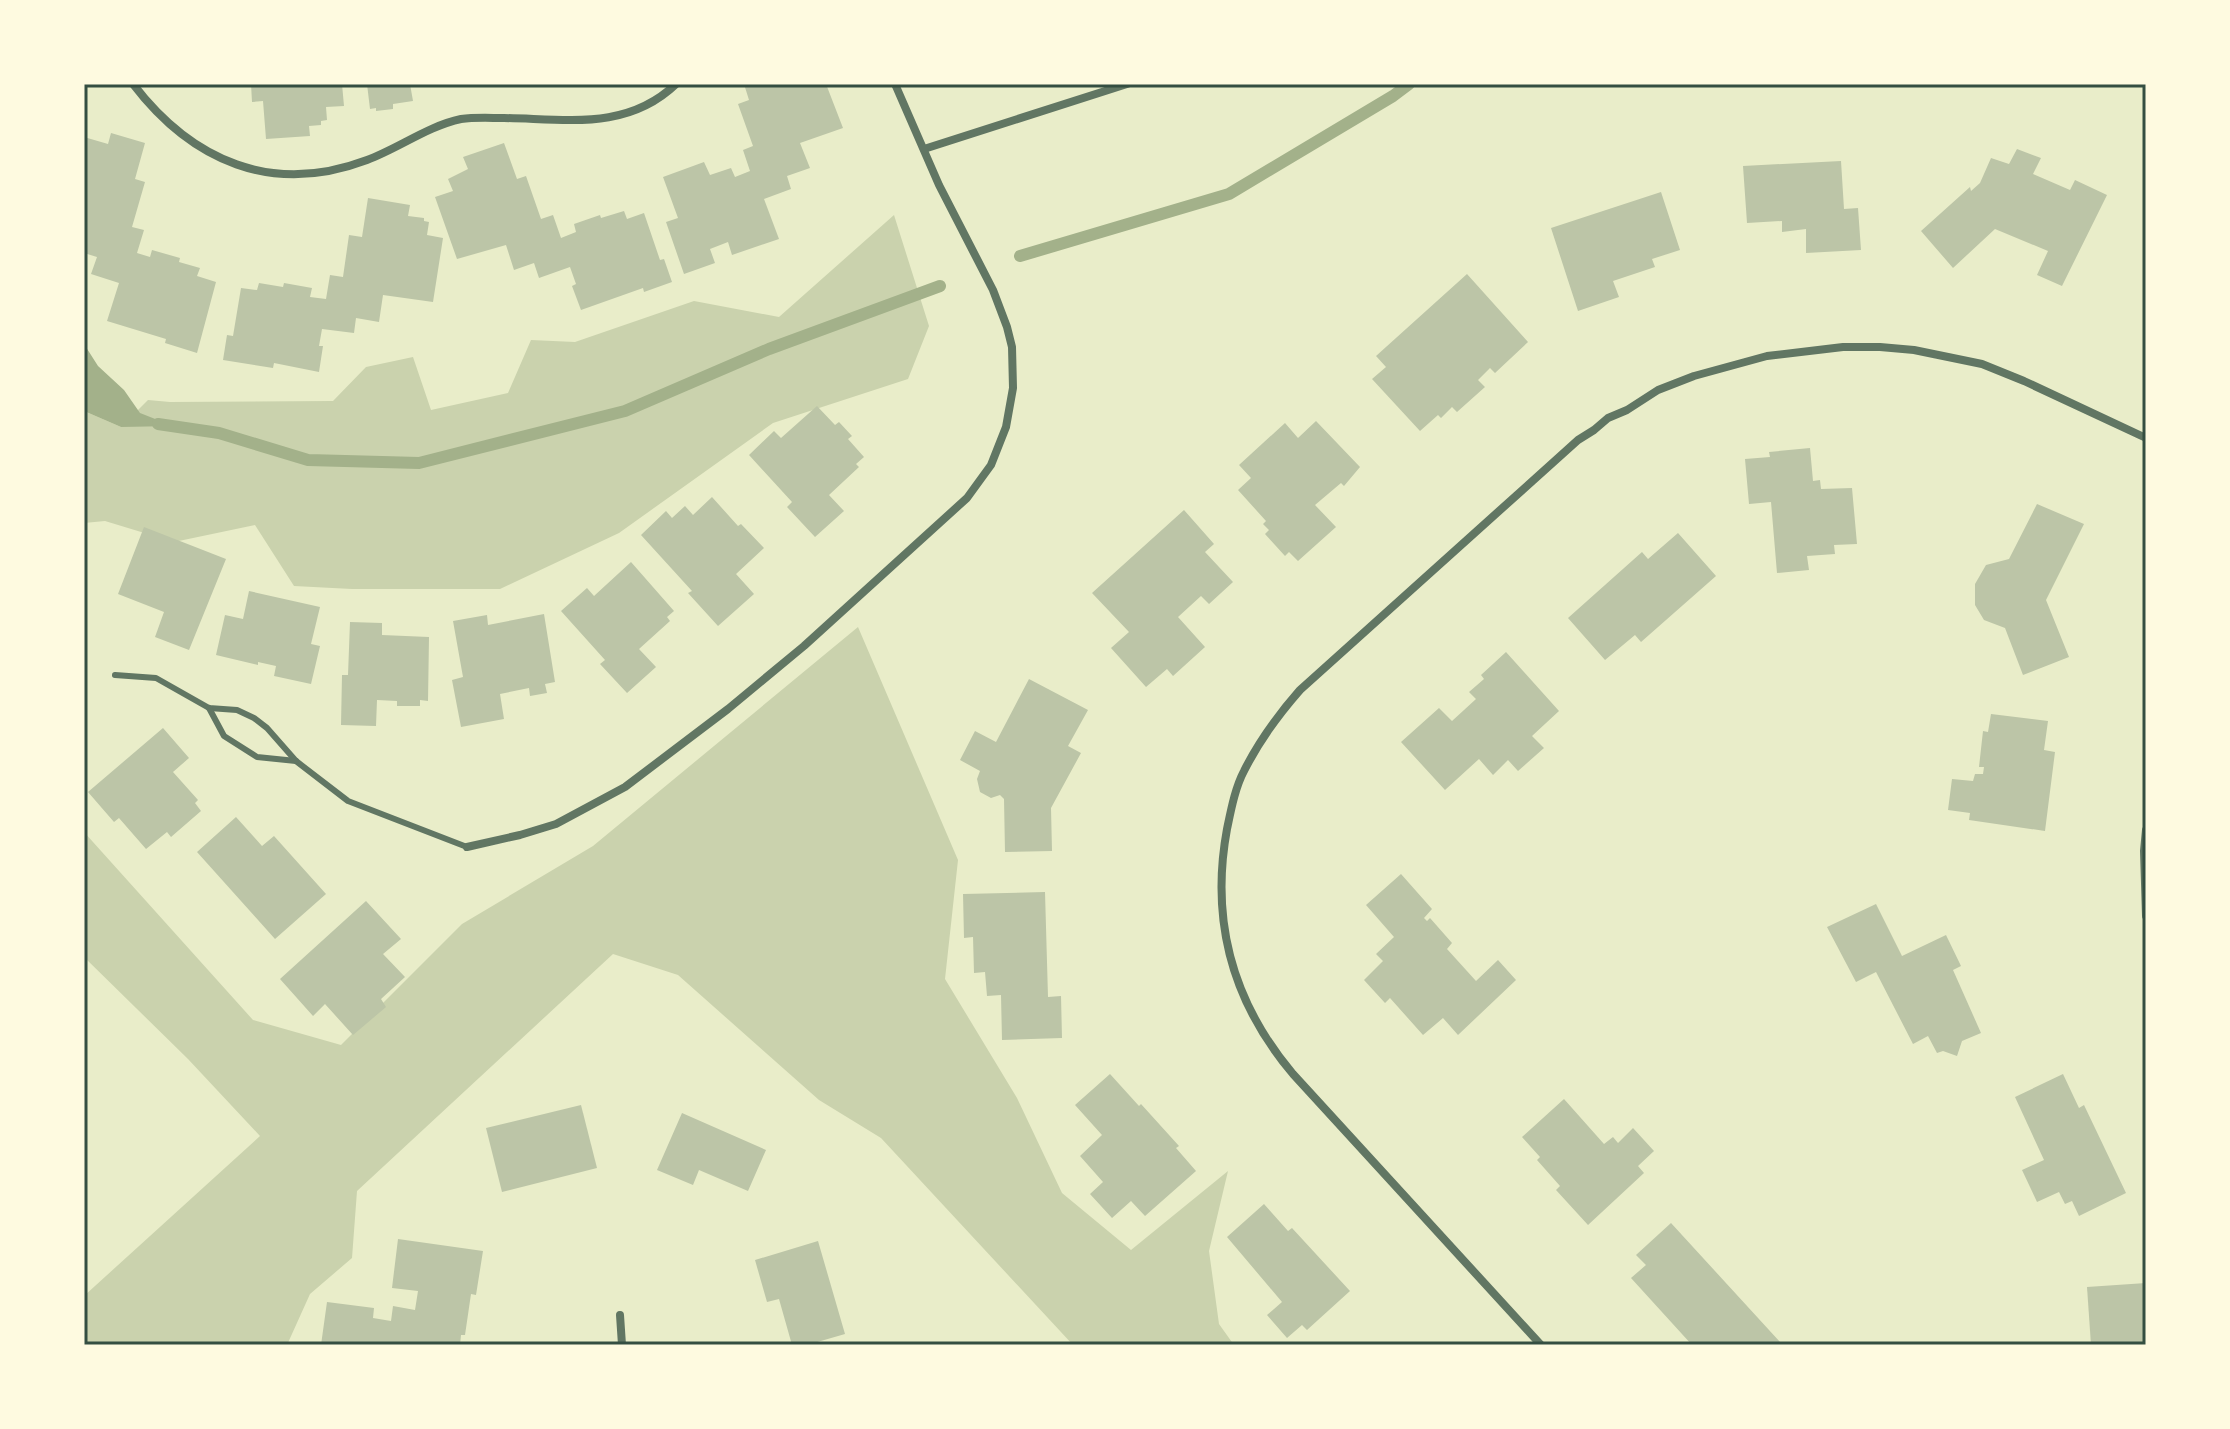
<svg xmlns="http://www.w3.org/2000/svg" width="2230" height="1429" font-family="'PT Sans',sans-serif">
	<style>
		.green { fill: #cad2ad }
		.water { fill: #a3b18a }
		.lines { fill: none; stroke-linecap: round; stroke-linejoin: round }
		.stream { stroke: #a3b18a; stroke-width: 12 }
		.building { fill: #bcc5a7 }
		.service { stroke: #617663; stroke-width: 6 }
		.minor { stroke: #617663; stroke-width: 8 }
		.neatline { fill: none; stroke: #344e41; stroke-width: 3 }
	</style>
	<rect width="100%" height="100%" fill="#e9edc9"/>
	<g class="green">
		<path d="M894,215L929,326L908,379L773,423L619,533L500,589H352L294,586L255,525L174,542L105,521L84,523V411L121,427L148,400L170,402L333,401L366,367L413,357L431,410L508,393L531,340L575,342L694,301L779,317Z"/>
		<path d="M858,627L958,860L945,979L1017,1098L1062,1193L1131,1250L1228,1171L1209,1251L1219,1324L1234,1345H1073L881,1138L819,1100L678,975L613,954L357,1191L352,1258L310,1294L287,1345H84V1296L260,1136L188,1059L84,957V832L253,1020L341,1045L462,924L593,846Z"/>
	</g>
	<path class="water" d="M84,344L98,366L124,390L140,413L173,426L121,427L84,411Z"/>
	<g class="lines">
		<g class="stream">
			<path d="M1020,256L1229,194L1393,96L1409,84"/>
			<path d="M158,424L219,433L308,460L419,463L625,411L769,349L940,286"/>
		</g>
	</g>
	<g class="building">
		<path d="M251,84H342L344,106L326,107L327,120L321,121V125L309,126L310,136L266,139L263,101L252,102Z"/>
		<path d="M367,84H410L413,101L393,104V109L376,111V108L370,109Z"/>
		<path d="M744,84H826L843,128L800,143L810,168L787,176L791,189L764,199L779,239L732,255L728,242L710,249L715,263L684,274L666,222L678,218L663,177L704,162L710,175L731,168L735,177L750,171L743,150L753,146L738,104L749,100Z"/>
		<path d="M111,133L145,143L135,179L145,182L132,227L144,230L137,253L150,257L152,250L180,258L179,262L200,268L197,276L216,282L197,353L165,343L166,339L107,321L119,283L91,274L97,257L84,253V137L108,144Z"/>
		<path d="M504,143L517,179L526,176L541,219L553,215L561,238L576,232L574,224L600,215L601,218L624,211L627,219L644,213L660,260L664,259L672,282L644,292L643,288L581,310L572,286L576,284L570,267L539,278L534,263L514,270L506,245L457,259L435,197L453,191L448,179L468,169L463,157Z"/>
		<path d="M2017,149L2041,158L2033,174L2070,190L2075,180L2107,195L2062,286L2037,275L2048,251L1995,229L1953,268L1921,231L1970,187L1971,191L1980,183L1991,158L2009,164Z"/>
		<path d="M1841,161L1844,209L1858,208L1861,250L1806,253V229L1782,232V221L1747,223L1743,166Z"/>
		<path d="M1661,192L1680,250L1652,259L1655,267L1613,281L1619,297L1578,311L1551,228Z"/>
		<path d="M368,198L410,205L408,216L424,218V221L429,222L427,235L443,238L433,302L383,295L379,322L356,318L354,333L322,329L319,346H323L319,372L274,363L273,368L223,360L227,335L233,336L241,288L257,290L259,283L283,287L284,283L312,288L310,297L326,299L330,275L343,277L349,235L362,237Z"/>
		<path d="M1467,274L1528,342L1495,373L1490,368L1478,380L1485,387L1457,412L1452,407L1441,418L1438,415L1420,431L1372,379L1386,367L1376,356Z"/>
		<path d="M817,406L835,425L839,422L852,436L848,439L864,457L856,464L859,467L829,495L844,511L815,537L787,507L792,502L749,455L774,431L781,438Z"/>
		<path d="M1316,421L1360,467L1344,486L1341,483L1315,505L1336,527L1298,561L1289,552L1285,556L1265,534L1269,530L1263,524L1266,521L1238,490L1251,478L1239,465L1285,423L1298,438Z"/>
		<path d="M1810,448L1813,481L1820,480L1821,489L1852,488L1857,544L1834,545L1835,554L1807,556L1809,570L1777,573L1771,502L1749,504L1745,459L1770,457L1769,452Z"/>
		<path d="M712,497L738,526L741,524L764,548L736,574L754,594L718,626L688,593L692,591L641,535L666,511L672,518L685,506L693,515Z"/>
		<path d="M2037,504L2084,524L2046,600L2069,657L2023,675L2005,628L1984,620L1975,605V584L1986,565L2009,559Z"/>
		<path d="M1184,510L1214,544L1205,552L1233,582L1209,604L1201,596L1178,617L1205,647L1173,676L1167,669L1146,687L1111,648L1129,632L1092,593Z"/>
		<path d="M144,527L226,559L189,650L155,637L164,612L118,594Z"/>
		<path d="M1678,533L1716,576L1641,642L1635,635L1605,660L1568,618L1642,552L1648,559Z"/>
		<path d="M631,562L674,611L667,617L670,621L639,649L656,667L627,693L600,664L605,660L561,611L587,588L594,596Z"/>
		<path d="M249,591L320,607L311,644L320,646L311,684L274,676L276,666L258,662V665L216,655L225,615L243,619Z"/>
		<path d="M544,614L555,682L545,684L547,693L530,696L529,688L500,694L504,719L461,727L452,680L463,677L453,621L487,615L488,625Z"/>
		<path d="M350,622L382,623V635L429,637L428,701L420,700V706H397V701L377,700L376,726L341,725L342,675H348Z"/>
		<path d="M1506,652L1559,711L1532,736L1544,748L1518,771L1508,760L1493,775L1479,759L1445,790L1401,742L1439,708L1452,721L1476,699L1469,692L1484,679L1481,675Z"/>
		<path d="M1029,679L1088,710L1068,746L1081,753L1051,808L1052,851L1005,852L1004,799L1000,795L991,798L980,792L977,779L980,771L960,760L975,731L996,742Z"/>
		<path d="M1991,714L2048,721L2044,750L2055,752L2045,831L1969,820L1970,813L1948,810L1952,779L1973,781L1975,774H1983L1984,767H1979L1983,731L1988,732Z"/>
		<path d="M163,728L189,758L173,772L198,800L195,803L201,811L171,837L167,832L146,849L119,818L114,822L88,792Z"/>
		<path d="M236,817L262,846L274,836L326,894L275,939L197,852Z"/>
		<path d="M1401,874L1432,909L1424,918L1427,921L1430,918L1452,943L1447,949L1476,981L1498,960L1516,980L1458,1035L1443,1018L1423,1035L1390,998L1385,1003L1364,980L1383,961L1376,954L1394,937L1366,905Z"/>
		<path d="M1045,892L1048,997L1061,996L1062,1038L1002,1040L1001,995L987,996L985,972L974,973L973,937L964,938L963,894Z"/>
		<path d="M366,901L401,939L383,954L405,977L381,999L386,1007L353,1035L325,1004L313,1016L280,979Z"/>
		<path d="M1876,904L1902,956L1946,935L1961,966L1953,970L1981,1033L1962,1041L1957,1056L1943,1051L1937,1053L1928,1036L1913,1044L1876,972L1856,982L1827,927Z"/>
		<path d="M1110,1074L1139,1106L1141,1104L1179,1146L1176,1148L1196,1171L1145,1216L1131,1201L1112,1218L1090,1194L1103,1182L1080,1156L1102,1135L1075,1105Z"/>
		<path d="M2063,1074L2079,1108L2084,1105L2126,1193L2079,1216L2072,1201L2065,1204L2059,1192L2037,1202L2022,1170L2044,1160L2015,1097Z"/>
		<path d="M1564,1099L1604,1144L1613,1137L1618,1143L1633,1128L1654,1151L1638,1166L1644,1173L1588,1225L1556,1190L1560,1186L1537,1160L1540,1157L1522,1137Z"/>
		<path d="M581,1105L597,1168L502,1192L486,1128Z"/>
		<path d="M682,1113L766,1150L748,1191L699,1170L693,1185L657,1170Z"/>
		<path d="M1264,1204L1288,1231L1292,1228L1350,1291L1307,1330L1302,1325L1287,1338L1267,1315L1282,1302L1227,1237Z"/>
		<path d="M1671,1223L1780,1342L1776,1345H1692L1631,1278L1646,1265L1636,1255Z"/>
		<path d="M398,1239L483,1251L476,1295L471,1294L465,1335H461L460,1345H321L327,1302L374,1308L373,1318L391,1321L393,1306L415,1310L418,1291L392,1288Z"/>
		<path d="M818,1241L845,1334L807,1345H792L779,1299L767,1302L755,1260Z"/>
		<path d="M2146,1283V1345H2091L2087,1287Z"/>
	</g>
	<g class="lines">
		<g class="service">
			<path d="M115,675L156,678L209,708L237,710L254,718L267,728L296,761L348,801L467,847"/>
			<path d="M209,708L224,736L257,757L296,761"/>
		</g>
		<g class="minor">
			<path d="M133,84C192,161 272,196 367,160C399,148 428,126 461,119C475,117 490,118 504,118C566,119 627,131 676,84"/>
			<path d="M924,149L1127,84"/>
			<path d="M2146,830L2144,851L2146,916"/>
			<path d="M467,847L520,835L556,824L625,787L728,709L804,646L967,498L991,465L1006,427L1013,388L1012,347L1007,327L993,290L939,185L895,84"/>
			<path d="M620,1315L622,1345"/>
			<path d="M1541,1345L1293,1074C1233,1003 1210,921 1227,829C1231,810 1235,788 1244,771C1259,741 1278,715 1300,690L1578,440L1594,430L1608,418L1627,410L1658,390L1694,376L1767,356L1843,347H1880L1914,350L1982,364L2024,381L2146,438"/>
		</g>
	</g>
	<rect width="2230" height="1429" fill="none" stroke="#fefae0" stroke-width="172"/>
	<rect x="86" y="86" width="2058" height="1257" class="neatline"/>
</svg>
